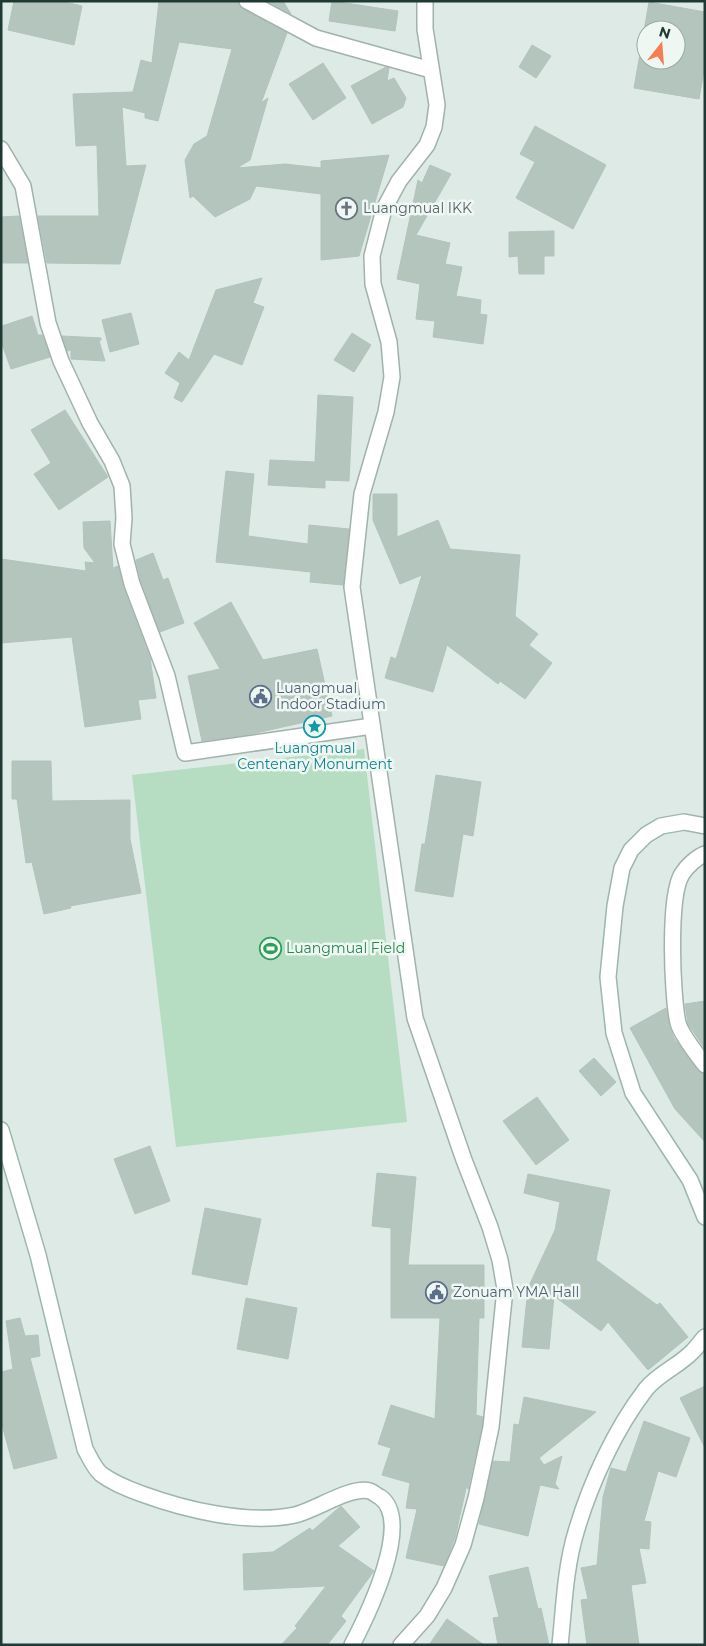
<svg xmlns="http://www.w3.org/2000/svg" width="706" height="1646" font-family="Montserrat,sans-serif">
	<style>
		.green { fill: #b6ddc2 }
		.building { fill: #b4c5be; stroke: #b1c4bd; fill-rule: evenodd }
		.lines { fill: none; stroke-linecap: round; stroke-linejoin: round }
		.street-casing { stroke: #a1b2ac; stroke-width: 18 }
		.secondary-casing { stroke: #9db6ae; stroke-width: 18 }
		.street { stroke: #fff; stroke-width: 15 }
		.secondary { stroke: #fff; stroke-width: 15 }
		.labels { text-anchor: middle; stroke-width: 5; stroke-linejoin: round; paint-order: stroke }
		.worship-label { font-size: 14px; fill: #5b616d; stroke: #eff7f3; text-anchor: start }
		.service-label { font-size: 14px; fill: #4e5e75; stroke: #eff7f3; text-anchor: start }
		.culture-label { font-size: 14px; fill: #0d838f; stroke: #eff7f3 }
		.leisure-label { font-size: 14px; fill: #27864d; stroke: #eff7f3; text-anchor: start }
	</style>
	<rect width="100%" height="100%" fill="#deeae5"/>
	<path class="green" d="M364,749L407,1122L176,1147L132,775Z"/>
	<g class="building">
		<path d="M14,1H61L82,6L74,45L8,30Z"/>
		<path d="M159,1H238L243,9L287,33L261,103L268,98L250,160L237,168L285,164L321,168V161L389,155L359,256L321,260V194L256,186L250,199L215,217L193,196L190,198L185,160L194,144L207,136L232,49L179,42L158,121L145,118V113L122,107L126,166L146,165L120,264L47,263L38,216H99L97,145L76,146L73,94L133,92L141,60L152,63Z"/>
		<path d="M267,1H283L291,14Z"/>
		<path d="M332,1L398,11L395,31L329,21Z"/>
		<path d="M649,2L705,12V65L699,99L634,88ZM646,30H676V60H646Z"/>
		<path d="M532,45L551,56L536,78L519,67Z"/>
		<path d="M323,63L346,98L313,120L289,84Z"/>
		<path d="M386,67L389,68L387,81L394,78L406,98L403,107L372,124L351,86Z"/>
		<path d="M535,126L606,165L573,229L516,198L535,162L520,154Z"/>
		<path d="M430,165L451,174L416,235L450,243L445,264L462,267L456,296L481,300L480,314L487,315L483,344L433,337L435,321L416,319L420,284L397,279L418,180L422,183Z"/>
		<path d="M19,216L28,263H3L1,261V217Z"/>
		<path d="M554,231V256H544V274H519L518,256L509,257V232Z"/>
		<path d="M262,278L253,303L264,307L242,365L214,354L182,402L174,398L180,383L165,373L179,352L189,360L216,290Z"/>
		<path d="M131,313L139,344L110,352L102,320Z"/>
		<path d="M32,316L38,335H42L50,357L11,369L2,344V326Z"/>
		<path d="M352,333L371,345L354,372L334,360Z"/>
		<path d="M62,336L101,338V340L99,341L105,361L71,359V350L67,351Z"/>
		<path d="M318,395L353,397L349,481L325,480V488L268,485L270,460L315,462Z"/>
		<path d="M65,410L108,477L59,510L34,474L51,463L31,430Z"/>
		<path d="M226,471L254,474L248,536L308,544L309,525L349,529L343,585L310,582L311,572L216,562Z"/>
		<path d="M373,494H397V537L438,520L450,549L520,555L515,616L538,634L529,645L552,663L525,699L500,681L498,684L447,645L433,692L385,678L391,657L396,659L422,575L400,584L373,520Z"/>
		<path d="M110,521L113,568L118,566L123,587L150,658L156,698L138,700L141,719L85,727L72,637L1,643V559L86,571L85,562L95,563L84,548L83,522Z"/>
		<path d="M153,553L163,580L168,578L184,623L160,632L141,581L136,560Z"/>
		<path d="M231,602L263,660L317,649L332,716L247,735L202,741L188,676L220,669L194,623Z"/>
		<path d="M12,761H51L52,801L130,800V839L141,893L70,906L71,908L44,914L32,862L26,863L17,799H12Z"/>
		<path d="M436,775L481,782L473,836L463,834L453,897L415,891L422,844H425Z"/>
		<path d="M705,1001V1049L688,1024L685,1004Z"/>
		<path d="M666,1008L669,1026L674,1038L698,1071L705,1074V1142L675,1109L630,1028Z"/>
		<path d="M594,1058L616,1082L601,1096L579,1071Z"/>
		<path d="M537,1097L569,1140L536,1165L503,1121Z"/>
		<path d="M150,1146L170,1201L135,1214L114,1159Z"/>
		<path d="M377,1173L416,1177L408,1265H484V1318H479L476,1415L483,1417L482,1426L468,1489L467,1484L455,1538L444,1566L406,1558L417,1509L406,1508L410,1483L382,1475L391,1448L378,1444L391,1405L435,1419L440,1318H391V1228L372,1226Z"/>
		<path d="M528,1174L610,1190L596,1260L657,1305L660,1303L688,1337L648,1370L608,1322L601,1331L554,1296L549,1349L522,1347L528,1288L555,1230L560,1202L524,1193Z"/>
		<path d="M205,1208L261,1219L247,1285L192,1274Z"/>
		<path d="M246,1298L297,1308L288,1359L237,1349Z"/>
		<path d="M20,1318L25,1336L38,1335L40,1356L30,1358L57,1458L14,1469L1,1421V1372L13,1369L6,1321Z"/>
		<path d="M705,1386V1448L680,1398Z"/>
		<path d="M524,1397L596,1412L539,1458L544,1465L562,1456L555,1484L559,1489L540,1485L528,1536L479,1524L493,1461L510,1462L514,1424L519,1425Z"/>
		<path d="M644,1421L690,1438L676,1477L658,1471L644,1521L651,1522L649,1549L639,1548L646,1583L631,1585L639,1645H587L581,1600L588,1599L581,1568L597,1565L603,1497L611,1468L626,1472Z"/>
		<path d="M341,1506L360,1527L338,1546L374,1571L341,1616L346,1621L327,1645H281L297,1628L295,1626L326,1586L244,1590L243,1554L273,1552L310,1528L312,1531Z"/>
		<path d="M528,1567L538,1609L541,1608L549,1645H498L493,1618L499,1617L489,1576Z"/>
		<path d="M447,1619L484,1645H429Z"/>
	</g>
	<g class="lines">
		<defs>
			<g id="street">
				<path d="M247,1L316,38L431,70"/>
				<path d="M1,149L23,186L48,323L61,361L90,423L112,461L122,486L124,518L122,544L132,584L167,676L185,753L372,726"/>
				<path d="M705,854C697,857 687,866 682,874C668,896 672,996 678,1023C681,1034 698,1056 705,1065"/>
				<path d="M401,1645L427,1616L444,1588L463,1545L476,1498L491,1427L505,1289L500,1260L490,1227L464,1160L415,1018L352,587L362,494L386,412L392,377L389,342L373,284L372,256L384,209L399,181L427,145L434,127L437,105L425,29V1"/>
			</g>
			<g id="secondary">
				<path d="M705,826L684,822L661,826L646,835L631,850L622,868L615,906L608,977L614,1033L633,1093L690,1180L705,1217"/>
				<path d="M1,1130L38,1255L85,1449C89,1456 94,1468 101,1474C113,1483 128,1489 142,1494C186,1510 248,1525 295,1515C316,1510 350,1486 370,1491C373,1492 377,1496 380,1497C414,1521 367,1616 352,1645"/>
				<path d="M560,1645C564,1608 565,1568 576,1532C590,1484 615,1429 646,1389C659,1373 679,1366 693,1351C697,1347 701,1341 705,1337"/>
			</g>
		</defs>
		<use href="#street" class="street-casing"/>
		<use href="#secondary" class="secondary-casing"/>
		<use href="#street" class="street"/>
		<use href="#secondary" class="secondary"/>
	</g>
	<defs>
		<symbol id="church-ring" viewBox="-11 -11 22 22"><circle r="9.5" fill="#eff7f3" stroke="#6b7280" stroke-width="1.5"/><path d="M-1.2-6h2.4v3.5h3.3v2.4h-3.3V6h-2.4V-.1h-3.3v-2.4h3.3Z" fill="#6b7280"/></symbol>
		<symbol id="civic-ring" viewBox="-11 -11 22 22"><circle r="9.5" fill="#eff7f3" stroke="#5c6f8a" stroke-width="1.5"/><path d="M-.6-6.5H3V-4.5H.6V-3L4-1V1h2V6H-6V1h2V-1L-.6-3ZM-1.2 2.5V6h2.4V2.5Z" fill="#5c6f8a"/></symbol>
		<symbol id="sight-ring" viewBox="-11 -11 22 22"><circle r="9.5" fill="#eff7f3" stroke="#0f9aa8" stroke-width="1.5"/><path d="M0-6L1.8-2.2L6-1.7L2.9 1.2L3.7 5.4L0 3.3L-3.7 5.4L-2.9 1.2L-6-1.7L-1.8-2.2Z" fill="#0f9aa8"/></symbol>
		<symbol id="stadium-ring" viewBox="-11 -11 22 22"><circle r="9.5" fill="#eff7f3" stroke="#2e9e5b" stroke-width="1.5"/><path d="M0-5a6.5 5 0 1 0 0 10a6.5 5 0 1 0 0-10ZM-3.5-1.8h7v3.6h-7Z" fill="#2e9e5b"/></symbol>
	</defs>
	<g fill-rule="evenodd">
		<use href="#church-ring" x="334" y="196" width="25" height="25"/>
		<use href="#civic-ring" x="248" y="684" width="25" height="25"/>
		<use href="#sight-ring" x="302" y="714" width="25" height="25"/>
		<use href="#stadium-ring" x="258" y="936" width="25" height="25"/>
		<use href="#civic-ring" x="424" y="1280" width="25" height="25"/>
	</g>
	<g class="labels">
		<g class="worship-label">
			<text x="363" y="213">Luangmual IKK</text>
		</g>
		<g class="service-label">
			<text x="276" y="693">Luangmual<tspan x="276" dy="16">Indoor Stadium</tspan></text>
			<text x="453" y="1297">Zonuam YMA Hall</text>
		</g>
		<g class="culture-label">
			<text x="315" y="753">Luangmual<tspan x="315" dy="16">Centenary Monument</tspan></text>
		</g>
		<g class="leisure-label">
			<text x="286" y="953">Luangmual Field</text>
		</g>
	</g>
	<rect width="706" height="1646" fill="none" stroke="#1f3a34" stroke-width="5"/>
	<g transform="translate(661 45) rotate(17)"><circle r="24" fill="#eff7f3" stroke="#9caba7"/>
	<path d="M0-4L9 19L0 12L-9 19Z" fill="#f67f51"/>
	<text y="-8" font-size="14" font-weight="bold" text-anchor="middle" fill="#1f3a34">N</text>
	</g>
</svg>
